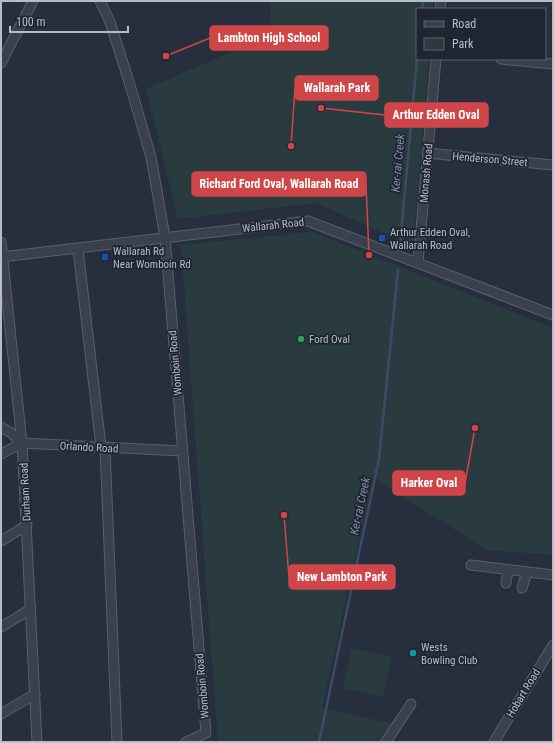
<svg xmlns="http://www.w3.org/2000/svg" width="554" height="743" font-family="'Roboto Condensed',sans-serif">
	<style>
		.green { fill: #2a3b3f }
		.lines { fill: none; stroke-linecap: round; stroke-linejoin: round }
		.stream { stroke: #3e4a64; stroke-width: 2.5 }
		.minor-casing { stroke: #595e6b; stroke-width: 11 }
		.minor { stroke: #3b404d; stroke-width: 9 }
		.transit-dot { fill: #1a4fb4; stroke: #202532; stroke-width: 1.5 }
		.leisure-dot { fill: #2e9e5b; stroke: #202532; stroke-width: 1.5 }
		.culture-dot { fill: #0f9aa8; stroke: #202532; stroke-width: 1.5 }
		.labels { text-anchor: middle; stroke-width: 3.5; stroke-linejoin: round; paint-order: stroke }
		.street-label { font-size: 11px; fill: #b7bcc8; stroke: #202532 }
		.poi-label { font-size: 11px; fill: #b7bcc8; stroke: #202532; text-anchor: start }
		.water-label { font-size: 12px; font-style: italic; fill: #818fad; stroke: #202532 }
		.leader { fill: none; stroke: #d04648; stroke-width: 1.5 }
		.callout-dot { fill: #d04648; stroke: #202532; stroke-width: 1.5 }
		.callout { fill: #d04648; stroke: #d04648; stroke-width: 1.5 }
		.callout-label { font-size: 12px; text-anchor: middle; font-weight: bold; fill: #fff }
	</style>
	<rect width="100%" height="100%" fill="#272e3d"/>
	<g class="green">
		<path d="M271,1H433V9H417V59H429L413,246L316,203L178,219L146,89L270,35Z"/>
		<path d="M312,232L553,328V555L487,550L373,478L322,708L393,724L384,742H218L181,245Z"/>
		<path d="M352,648L392,657L383,697L343,688Z"/>
	</g>
	<g class="lines">
		<g class="stream">
			<path d="M422,9L423,1"/>
			<path d="M400,245L417,59"/>
			<path d="M319,742L379,459L398,270"/>
		</g>
		<defs>
			<g id="minor">
				<path d="M100,1L110,22L130,85L151,157L165,237L206,733L186,742"/>
				<path d="M440,9L441,1"/>
				<path d="M501,59L553,64"/>
				<path d="M1,63L33,1"/>
				<path d="M427,153L553,165"/>
				<path d="M1,242L22,443L37,742"/>
				<path d="M78,249L101,447"/>
				<path d="M1,257L308,221L553,315"/>
				<path d="M418,263L436,59"/>
				<path d="M1,427L10,432L22,443L182,451"/>
				<path d="M105,448L117,742"/>
				<path d="M1,454L22,443"/>
				<path d="M1,541L27,525"/>
				<path d="M471,565L553,575"/>
				<path d="M506,583L508,570"/>
				<path d="M522,588L527,572"/>
				<path d="M1,627L31,609"/>
				<path d="M1,714L35,694"/>
				<path d="M386,742L411,704"/>
				<path d="M494,742L553,645"/>
			</g>
		</defs>
		<use href="#minor" class="minor-casing"/>
		<use href="#minor" class="minor"/>
	</g>
	<g class="transit-dot">
		<rect x="378" y="234" width="8" height="8" rx="2"/>
		<rect x="101" y="253" width="8" height="8" rx="2"/>
	</g>
	<circle class="leisure-dot" cx="301" cy="339" r="4"/>
	<circle class="culture-dot" cx="413" cy="653" r="4"/>
	<g class="labels">
		<g class="street-label">
			<text transform="translate(490 159) rotate(5)" y="4">Henderson Street</text>
			<text transform="translate(426 173) rotate(-85)" y="4">Monash Road</text>
			<text transform="translate(273 225) rotate(-6)" y="4">Wallarah Road</text>
			<text transform="translate(175 363) rotate(-95)" y="4">Womboin Road</text>
			<text transform="translate(89 447) rotate(3)" y="4">Orlando Road</text>
			<text transform="translate(25 492) rotate(-93)" y="4">Durham Road</text>
			<text transform="translate(202 686) rotate(-95)" y="4">Womboin Road</text>
			<text transform="translate(523 693) rotate(-59)" y="4">Hobart Road</text>
		</g>
		<g class="poi-label">
			<text x="390" y="236">Arthur Edden Oval,<tspan x="390" dy="13">Wallarah Road</tspan></text>
			<text x="113" y="255">Wallarah Rd<tspan x="113" dy="13">Near Womboin Rd</tspan></text>
			<text x="309" y="343">Ford Oval</text>
			<text x="421" y="651">Wests<tspan x="421" dy="13">Bowling Club</tspan></text>
		</g>
		<g class="water-label">
			<text transform="translate(398 163) rotate(-85)" y="4">Ker-rai Creek</text>
			<text transform="translate(360 506) rotate(-78)" y="4">Ker-rai Creek</text>
		</g>
	</g>
	<path class="leader" d="M166 56L210 38M291 146L295 88M321 108L385 115M369 255L366 184M475 428L465 483M284 515L289 577"/>
	<g class="callout-dot">
		<circle cx="166" cy="56" r="4"/>
		<circle cx="291" cy="146" r="4"/>
		<circle cx="321" cy="108" r="4"/>
		<circle cx="369" cy="255" r="4"/>
		<circle cx="475" cy="428" r="4"/>
		<circle cx="284" cy="515" r="4"/>
	</g>
	<g class="callout">
		<rect x="210" y="26" width="118" height="24" rx="4"/>
		<rect x="295" y="76" width="83" height="24" rx="4"/>
		<rect x="385" y="103" width="103" height="24" rx="4"/>
		<rect x="192" y="172" width="174" height="24" rx="4"/>
		<rect x="393" y="471" width="72" height="24" rx="4"/>
		<rect x="289" y="565" width="106" height="24" rx="4"/>
	</g>
	<g class="callout-label">
		<text x="269" y="42">Lambton High School</text>
		<text x="337" y="92">Wallarah Park</text>
		<text x="436" y="119">Arthur Edden Oval</text>
		<text x="279" y="188">Richard Ford Oval, Wallarah Road</text>
		<text x="429" y="487">Harker Oval</text>
		<text x="342" y="581">New Lambton Park</text>
	</g>
	<rect width="554" height="743" fill="none" stroke="#b7bcc8" stroke-width="4"/>
	<rect x="416" y="8" width="130" height="52" fill="#202532" stroke="#5c616e"/>
	<rect x="424" y="21" width="20" height="6" fill="#3b404d" stroke="#5c616e"/>
	<text x="452" y="28" font-size="12" fill="#b7bcc8">Road</text>
	<rect x="424" y="38" width="20" height="12" fill="#2a3b3f" stroke="#5c616e"/>
	<text x="452" y="48" font-size="12" fill="#b7bcc8">Park</text>
	<path d="M10 26v6h118v-6" fill="none" stroke="#b7bcc8" stroke-width="2"/>
	<text x="16" y="26" font-size="12" fill="#b7bcc8" stroke="#202532" stroke-width="3" paint-order="stroke">100 m</text>
</svg>
